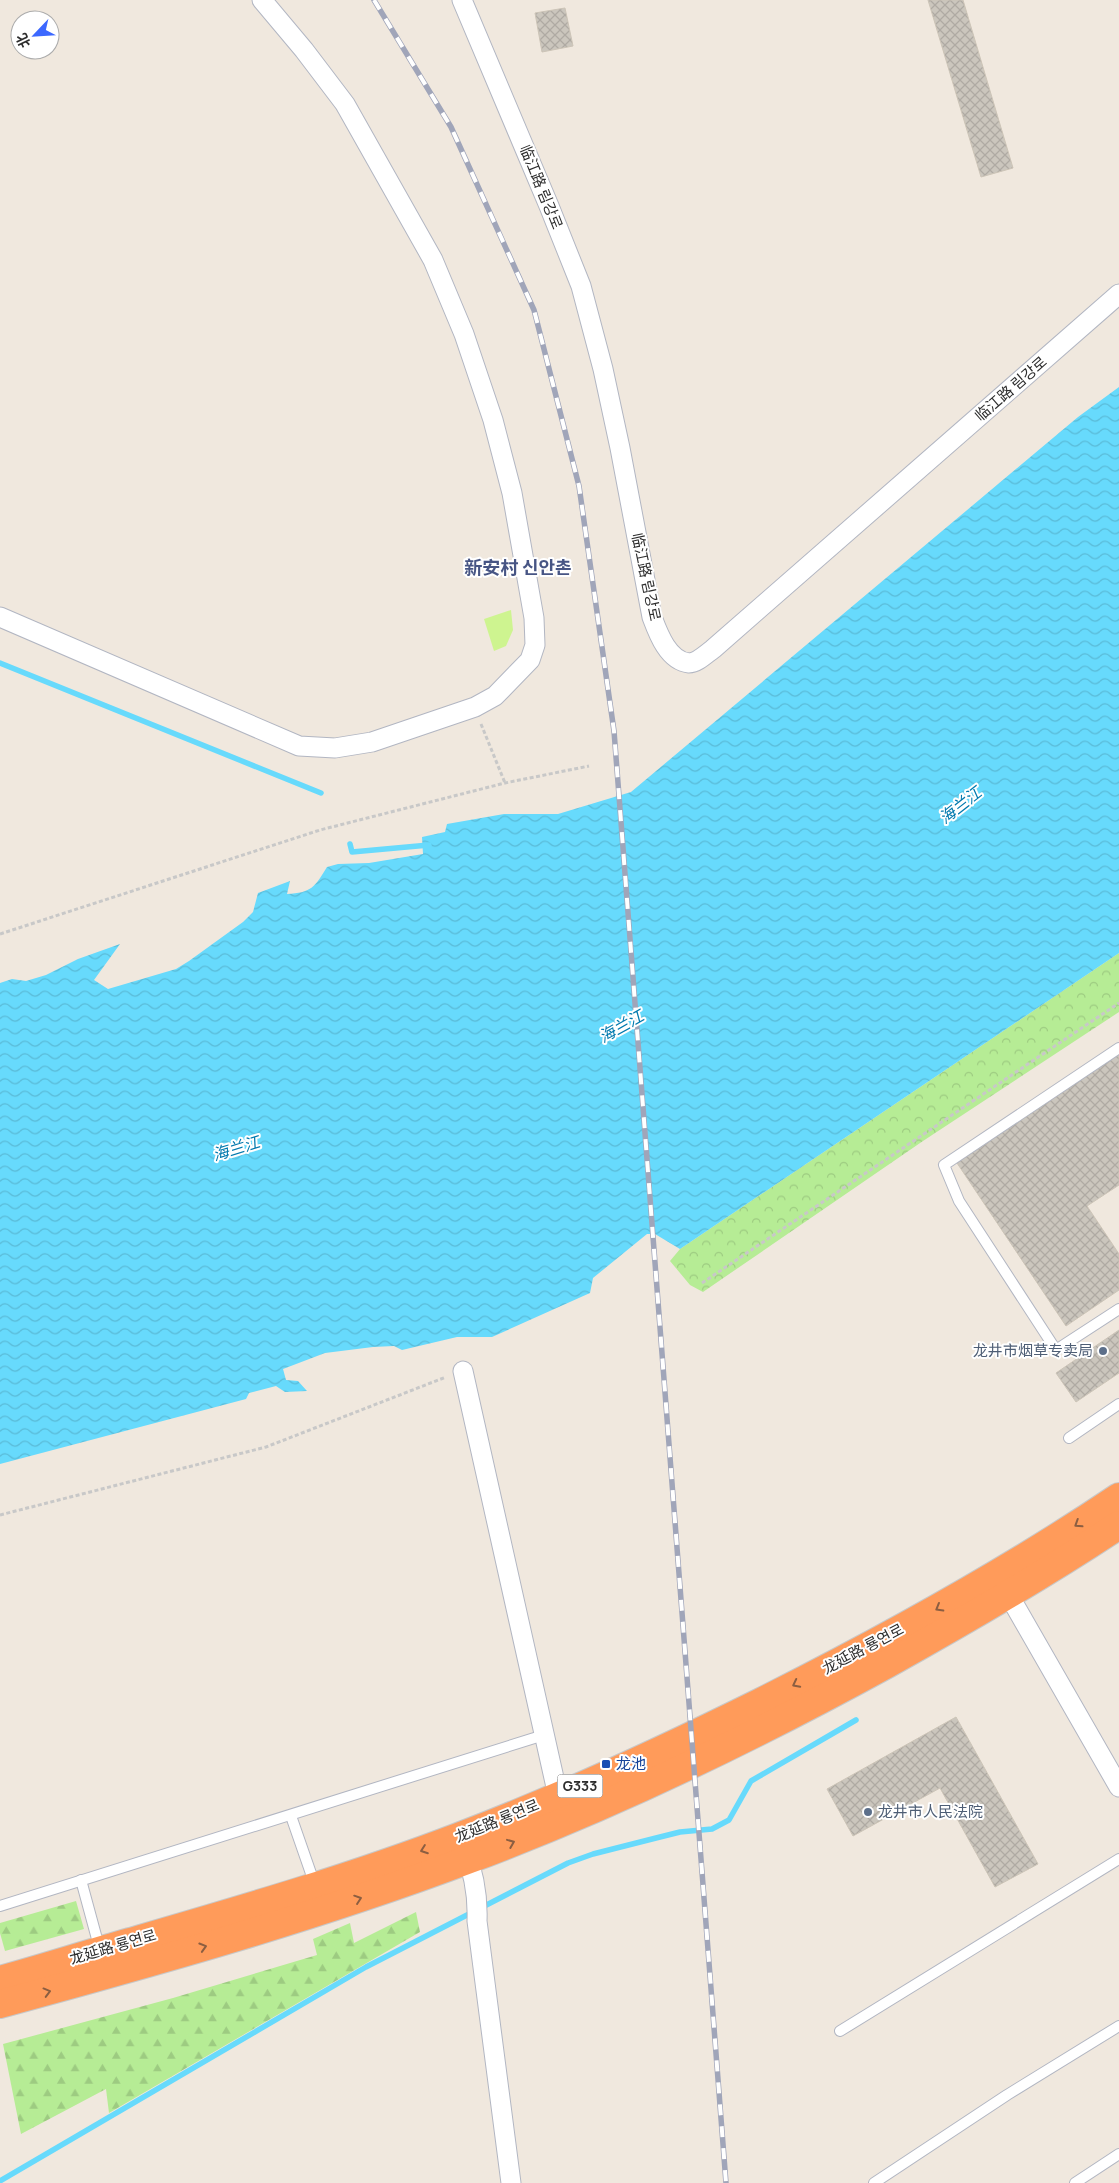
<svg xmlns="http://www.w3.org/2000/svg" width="1119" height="2183" font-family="Manrope,'Noto Sans SC','Noto Sans KR',sans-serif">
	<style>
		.forest { fill: url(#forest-firs) }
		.park { fill: url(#park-crowns) }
		.pitch { fill: #cef490 }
		.water { fill: url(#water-waves) }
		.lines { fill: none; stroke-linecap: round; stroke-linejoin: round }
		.stream { stroke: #67dafc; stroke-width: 5.5 }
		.building { fill: url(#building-cross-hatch); stroke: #ccc4b7 }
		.lane-casing { stroke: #b2b6c2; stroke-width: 12 }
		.street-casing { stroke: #b2b6c2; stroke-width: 21 }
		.highway-casing { stroke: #c8c8c8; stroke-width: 30 }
		.path { stroke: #c8c8c8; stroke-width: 3; stroke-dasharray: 4 2.5; stroke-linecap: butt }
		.lane { stroke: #fff; stroke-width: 10 }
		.street { stroke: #fff; stroke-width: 19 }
		.highway { stroke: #ff9b5a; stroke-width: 28 }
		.rail-casing { stroke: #a0a5b9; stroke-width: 5.5 }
		.rail { stroke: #fff; stroke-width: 4; stroke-dasharray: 11; stroke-linecap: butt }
		.oneway { stroke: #8c5e41 }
		.service-dot { fill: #5c6f8a; stroke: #fff; stroke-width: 2 }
		.transit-dot { fill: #1a4fb4; stroke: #fff; stroke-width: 2 }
		.labels { text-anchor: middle; stroke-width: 4; stroke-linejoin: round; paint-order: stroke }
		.shield { fill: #fff; stroke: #6c6c6c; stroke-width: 1 }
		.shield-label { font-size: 14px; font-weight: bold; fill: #2d2d2d }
		.street-label { font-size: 15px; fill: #2d2d2d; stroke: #fff }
		.service-label { font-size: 15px; fill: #4e5e75; stroke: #fff; text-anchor: end }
		.transit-label { font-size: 15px; fill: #164399; stroke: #fff; text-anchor: start }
		.water-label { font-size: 16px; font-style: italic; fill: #0079ae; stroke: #fff }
		.quarter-label { font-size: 18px; font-weight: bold; fill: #475584; stroke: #fff }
	</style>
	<defs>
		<pattern id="forest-firs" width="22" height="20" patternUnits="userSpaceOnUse" patternTransform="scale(1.25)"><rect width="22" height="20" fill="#b6ec95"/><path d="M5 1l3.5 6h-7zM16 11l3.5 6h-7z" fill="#9dcb81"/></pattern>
		<pattern id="park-crowns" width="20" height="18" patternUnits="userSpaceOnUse" patternTransform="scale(1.25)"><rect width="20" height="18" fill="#b6ec95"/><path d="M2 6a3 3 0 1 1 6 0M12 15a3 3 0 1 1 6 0" fill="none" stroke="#9dcb81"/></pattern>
		<pattern id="water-waves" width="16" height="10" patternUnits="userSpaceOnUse" patternTransform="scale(1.25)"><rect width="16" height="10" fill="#67dafc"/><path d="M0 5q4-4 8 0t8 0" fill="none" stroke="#5abbd8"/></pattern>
		<pattern id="building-cross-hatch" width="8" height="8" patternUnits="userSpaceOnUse" patternTransform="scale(1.25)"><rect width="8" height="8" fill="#cbc6bd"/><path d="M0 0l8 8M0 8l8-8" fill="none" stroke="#afaaa3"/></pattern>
	</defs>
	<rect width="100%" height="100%" fill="#f0e8de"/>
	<g class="forest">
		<path d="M76,1901L84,1929L5,1951L0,1933V1923Z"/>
		<path d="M416,1912L420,1932L109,2113L106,2089L21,2134L3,2044L173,1998L317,1955L313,1939L350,1923L354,1943Z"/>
	</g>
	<path class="park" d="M1119,953V1012L923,1141L703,1292L690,1285L670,1261L680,1249Z"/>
	<path class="pitch" d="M511,610L513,630L506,646L494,651L484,619Z"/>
	<path class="water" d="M1119,387V953L680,1249L655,1234H647L593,1278L590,1293L492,1337H457L402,1350L394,1346L373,1347L325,1353L283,1369L286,1380L298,1381L307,1391L285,1392L276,1386L249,1393L246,1399L0,1464V983L12,979L26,981L46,975L78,959L120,944L94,980L108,989L176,969L189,961L243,922L253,912L258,893L290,881L287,894C311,893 315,887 327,867L338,864L369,863L423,854L422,837L445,832L447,824L504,814H558L631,792L1078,417Z"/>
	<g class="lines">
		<g class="stream">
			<path d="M0,663L321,793"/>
			<path d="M350,844L352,852L429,845"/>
			<path d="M0,2181L366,1967L568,1863L593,1854L656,1838L680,1832L712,1829L729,1820L751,1781L856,1720"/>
		</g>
	</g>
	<g class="building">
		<path d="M928,0H963L1013,168L981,177Z"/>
		<path d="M565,8L573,46L542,52L535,13Z"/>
		<path d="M1119,1054V1185L1087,1206L1119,1254V1290L1066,1326L957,1163Z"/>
		<path d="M1119,1330V1373L1076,1402L1056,1373Z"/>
		<path d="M956,1717L1038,1864L995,1887L940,1788L853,1836L827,1789Z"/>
	</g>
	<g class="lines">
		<defs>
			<g id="lane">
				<path d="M1119,1048L944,1165L959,1201L1056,1350L1119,1309"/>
				<path d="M1069,1438L1119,1404"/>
				<path d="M291,1816L315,1885"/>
				<path d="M81,1880L100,1950"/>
				<path d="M0,1906L544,1735"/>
				<path d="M840,2031L1119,1859"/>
				<path d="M874,2183L1007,2095L1119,2026"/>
				<path d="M1075,2183L1119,2154"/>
			</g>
			<g id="street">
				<path d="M462,0L549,206L581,286L603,369L620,448L652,617C658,633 668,661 689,663C697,663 706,654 713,649L1119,294"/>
				<path d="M0,617L299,746L335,748L372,742L475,707L495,696L530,660L535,645L534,618L512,493L493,420L464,334L433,260L345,104L304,50L262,0"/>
				<path d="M463,1371L558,1796"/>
				<path d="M1003,1585L1119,1787"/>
				<path d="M464,1848C473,1870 478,1897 477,1921L511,2183"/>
			</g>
			<g id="highway">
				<path d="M0,1980C44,1968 87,1954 130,1942C240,1910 351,1878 458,1837C561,1798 662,1751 761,1702C884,1640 1005,1574 1119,1497"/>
				<path d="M0,2004C158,1961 316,1917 470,1859C614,1805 752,1738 887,1664C966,1620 1044,1575 1119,1525"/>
			</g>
		</defs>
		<use href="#lane" class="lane-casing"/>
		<use href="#street" class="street-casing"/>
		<use href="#highway" class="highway-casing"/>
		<g class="path">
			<path d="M481,724L505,783"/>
			<path d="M0,934L320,830L505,783L589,766"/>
			<path d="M702,1283L1119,1003"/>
			<path d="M0,1515L266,1447L446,1377"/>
		</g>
		<use href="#lane" class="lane"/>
		<use href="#street" class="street"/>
		<use href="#highway" class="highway"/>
		<defs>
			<path id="rail" d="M374,0L451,127L534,310L579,486L614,731L726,2183"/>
		</defs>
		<use href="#rail" class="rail-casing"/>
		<use href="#rail" class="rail"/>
	</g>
	<defs><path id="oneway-chevron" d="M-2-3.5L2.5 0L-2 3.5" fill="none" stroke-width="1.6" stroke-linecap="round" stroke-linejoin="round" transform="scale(1.25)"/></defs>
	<g class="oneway">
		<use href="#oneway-chevron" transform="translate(1078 1524) rotate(147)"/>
		<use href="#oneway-chevron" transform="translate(939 1608) rotate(150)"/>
		<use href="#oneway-chevron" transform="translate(796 1684) rotate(153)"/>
		<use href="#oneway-chevron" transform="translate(511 1843) rotate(-22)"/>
		<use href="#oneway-chevron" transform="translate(424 1850) rotate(160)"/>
		<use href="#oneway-chevron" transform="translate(358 1899) rotate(-19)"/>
		<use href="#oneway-chevron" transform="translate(203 1947) rotate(-17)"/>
		<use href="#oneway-chevron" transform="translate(47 1992) rotate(-15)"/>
	</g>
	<g class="service-dot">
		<circle cx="1103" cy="1351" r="5"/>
		<circle cx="868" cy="1812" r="5"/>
	</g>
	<rect class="transit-dot" x="601" y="1759" width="10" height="10" rx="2.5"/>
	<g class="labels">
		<rect class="shield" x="557.5" y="1774.5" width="45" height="23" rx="4"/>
		<g class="shield-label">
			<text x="580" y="1791">G333</text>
		</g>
		<g class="street-label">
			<text transform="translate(541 187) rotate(68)" y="5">临江路 림강로</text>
			<text transform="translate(1011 389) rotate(-41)" y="5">临江路 림강로</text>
			<text transform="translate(646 577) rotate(78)" y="5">临江路 림강로</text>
			<text transform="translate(863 1649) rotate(-28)" y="5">龙延路 룡연로</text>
			<text transform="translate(497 1821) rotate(-22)" y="5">龙延路 룡연로</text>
			<text transform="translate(113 1947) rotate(-16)" y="5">龙延路 룡연로</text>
		</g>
		<g class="service-label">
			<text x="1093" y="1356">龙井市烟草专卖局</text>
			<text x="878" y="1817" text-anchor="start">龙井市人民法院</text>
		</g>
		<g class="transit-label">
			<text x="616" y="1769">龙池</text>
		</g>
		<g class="water-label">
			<text transform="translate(960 805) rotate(-38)" y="6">海兰江</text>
			<text transform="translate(621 1026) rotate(-29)" y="6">海兰江</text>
			<text transform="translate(236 1148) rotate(-17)" y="6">海兰江</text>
		</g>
		<g class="quarter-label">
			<text x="518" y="574">新安村 신안촌</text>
		</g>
	</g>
	<g transform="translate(35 35) rotate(245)"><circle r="24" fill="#ffffff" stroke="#ababab"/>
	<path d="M0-4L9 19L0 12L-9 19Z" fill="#3c68ff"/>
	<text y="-8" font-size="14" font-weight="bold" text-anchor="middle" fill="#2d2d2d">北</text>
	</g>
</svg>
